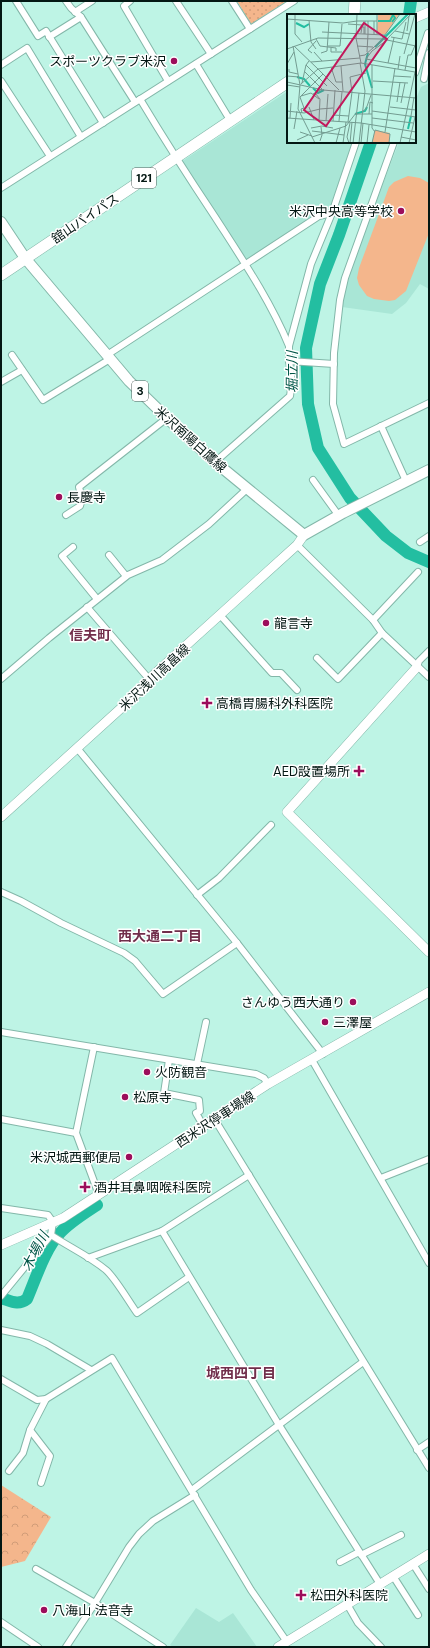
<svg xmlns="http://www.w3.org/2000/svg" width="430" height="1648" font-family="'DM Sans','Noto Sans JP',sans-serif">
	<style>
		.built { fill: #a9e6d6 }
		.green { fill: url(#green-dots) }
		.forest { fill: url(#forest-crowns) }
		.pitch { fill: #f4b68c }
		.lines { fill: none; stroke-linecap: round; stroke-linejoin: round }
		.river { stroke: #23bea1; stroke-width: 12 }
		.street-casing { stroke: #83b7a9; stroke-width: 8 }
		.secondary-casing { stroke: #83b7a9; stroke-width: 10 }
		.primary-casing { stroke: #83b7a9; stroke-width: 12 }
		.highway-casing { stroke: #83b7a9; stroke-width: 12 }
		.street { stroke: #fff; stroke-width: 6 }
		.secondary { stroke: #fff; stroke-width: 9 }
		.primary { stroke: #fff; stroke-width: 10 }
		.highway { stroke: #fff; stroke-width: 11 }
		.poi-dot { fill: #9c0d5b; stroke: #fff; stroke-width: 1.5 }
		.labels { text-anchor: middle; stroke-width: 3; stroke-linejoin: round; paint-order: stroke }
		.shield { fill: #fff; stroke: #4f5d5a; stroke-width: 1 }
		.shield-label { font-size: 12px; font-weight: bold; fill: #031713 }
		.poi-label { font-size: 13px; fill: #031713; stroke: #fff; text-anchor: start }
		.street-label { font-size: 13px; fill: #031713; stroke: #fff }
		.water-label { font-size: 14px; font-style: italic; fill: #005647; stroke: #fff }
		.neighbourhood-label { font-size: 14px; font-weight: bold; fill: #712e4b; stroke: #fff }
		.inset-river { fill: none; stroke: #23bea1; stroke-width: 2 }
		.inset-road { fill: none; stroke: #739c91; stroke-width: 1 }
		.view { fill: #c2185b; fill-opacity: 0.15; stroke: #c2185b; stroke-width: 2 }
		.inset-edge { fill: none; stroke: #031713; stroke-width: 2 }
	</style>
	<defs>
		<pattern id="green-dots" width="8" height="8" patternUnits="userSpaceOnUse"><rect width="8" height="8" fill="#f4b68c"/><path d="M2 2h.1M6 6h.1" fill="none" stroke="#d09c78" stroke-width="1.8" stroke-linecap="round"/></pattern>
		<pattern id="forest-crowns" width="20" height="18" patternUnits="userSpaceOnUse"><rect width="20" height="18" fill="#f4b68c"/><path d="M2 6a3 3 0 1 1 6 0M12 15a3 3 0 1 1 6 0" fill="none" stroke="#d09c78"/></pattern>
	</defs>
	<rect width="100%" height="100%" fill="#bef4e5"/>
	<g class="built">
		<path d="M429,83V289L420,284L406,303L392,314L342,307L346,280L399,142H415V101L421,87Z"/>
		<path d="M288,91V142H353L330,207L246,261L181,162Z"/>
		<path d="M196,1608L219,1622L233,1613L257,1647H173L170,1645Z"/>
	</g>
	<path class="green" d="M237,1H287L251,24Z"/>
	<path class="forest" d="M1,1485L51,1517L25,1561L1,1567Z"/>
	<path class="pitch" d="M408,176L420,178L429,183V233L406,291L395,300L389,301L374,299L367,296L359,285L357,278L359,268L389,187L394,182Z"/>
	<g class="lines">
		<g class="river">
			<path d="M409,15L411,1"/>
			<path d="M371,142L339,235L320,284L306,348L308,404L318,448L350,498L386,536L408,553L429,562"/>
			<path d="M1,1298C11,1301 18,1306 27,1299C36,1278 45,1249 60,1233C70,1222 85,1213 97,1205"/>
		</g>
		<defs>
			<g id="street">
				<path d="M16,1L38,36L46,31L103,123"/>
				<path d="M66,1L71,8L81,17L135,102"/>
				<path d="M130,1L124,6L168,81"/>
				<path d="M176,1L211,54"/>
				<path d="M232,1L250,29"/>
				<path d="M75,12L92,1"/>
				<path d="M49,37L81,17"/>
				<path d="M196,64L230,120"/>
				<path d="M1,65L27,48L81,137"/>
				<path d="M415,73L428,33"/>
				<path d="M424,79L429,53"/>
				<path d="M1,81L50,156"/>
				<path d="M140,99C164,139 189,178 215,217C242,259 270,300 289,346"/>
				<path d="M394,142L345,278L340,300L334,353L333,404L344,444L429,403"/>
				<path d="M1,188L294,1"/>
				<path d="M12,355L43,400L110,359"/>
				<path d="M107,355L319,216L332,213"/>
				<path d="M289,361L334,364"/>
				<path d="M1,382L22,370"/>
				<path d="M381,426L406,481"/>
				<path d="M215,462L290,396L292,382L289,361V346L311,264L332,213L356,142"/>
				<path d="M313,480L339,516"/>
				<path d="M66,515L80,506L82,499L79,487L167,418"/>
				<path d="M420,542L429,536"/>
				<path d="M297,545L373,620L382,633L429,677"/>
				<path d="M73,547L62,556L97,599"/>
				<path d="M109,555L126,576"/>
				<path d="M87,607L149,679"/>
				<path d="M220,615L272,673H281L297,690"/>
				<path d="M373,620L418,572"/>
				<path d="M317,658L338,679L382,633"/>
				<path d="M417,667L419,661L429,651"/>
				<path d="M1,679L49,638L128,575L162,560L209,524L248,488"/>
				<path d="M77,748L237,943L323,1054"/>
				<path d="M1,892L21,901L61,923L124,953L135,961L163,994L237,943"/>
				<path d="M197,895L219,878L271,825"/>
				<path d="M1,1032L256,1074L264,1078L268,1084"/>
				<path d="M94,1047L76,1133L99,1195"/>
				<path d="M169,1060L164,1093L199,1100L200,1111L196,1113L204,1127"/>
				<path d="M312,1060L429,1263"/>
				<path d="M197,1064L206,1022"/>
				<path d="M1,1119L76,1133"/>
				<path d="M215,1120L429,1468"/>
				<path d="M381,1178L429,1159"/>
				<path d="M1,1208L48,1215L53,1222L51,1235L1,1296"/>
				<path d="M162,1231L279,1425L380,1584"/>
				<path d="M51,1235C69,1247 89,1256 106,1270C116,1279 129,1302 137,1313L189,1277"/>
				<path d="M88,1258L162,1231L249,1175"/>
				<path d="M1,1330L30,1336L47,1344L91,1370"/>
				<path d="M1,1379L37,1400L46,1399L112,1358L251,1590L287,1642"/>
				<path d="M417,1450L429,1442"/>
				<path d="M9,1471L23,1453L30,1430"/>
				<path d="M41,1483L50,1456L30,1430L46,1399"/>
				<path d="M192,1490L363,1362"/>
				<path d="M361,1555L401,1535"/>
				<path d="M340,1562L359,1552"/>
				<path d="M413,1564L429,1589"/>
				<path d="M36,1569L95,1603L163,1647"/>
				<path d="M393,1576L418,1615"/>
				<path d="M347,1604L358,1623L381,1647"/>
				<path d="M1,1622L38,1647"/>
				<path d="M66,1647L95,1603L129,1547L139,1534L153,1521L195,1495"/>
			</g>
			<g id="secondary">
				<path d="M415,18L429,12"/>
				<path d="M417,667L287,812L429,952"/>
				<path d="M1,817L140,691L149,679L297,545L304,535"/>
				<path d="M1,1245L63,1218L268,1084L429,992"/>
				<path d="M278,1647L429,1554"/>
			</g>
			<path id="primary" d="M1,222L25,258L129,381L167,418L215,462L304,535L343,513L429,470"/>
			<g id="highway">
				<path d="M354,15L355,1"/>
				<path d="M1,275L288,82"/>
			</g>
		</defs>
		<use href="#street" class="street-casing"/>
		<use href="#secondary" class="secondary-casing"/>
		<use href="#primary" class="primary-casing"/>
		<use href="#highway" class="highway-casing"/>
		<use href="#street" class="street"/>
		<use href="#secondary" class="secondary"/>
		<use href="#primary" class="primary"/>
		<use href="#highway" class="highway"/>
	</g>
	<g class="poi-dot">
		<circle cx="174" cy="61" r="4"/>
		<circle cx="401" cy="211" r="4"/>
		<circle cx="59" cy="497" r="4"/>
		<circle cx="266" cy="623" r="4"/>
		<path d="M205 697h4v4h4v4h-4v4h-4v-4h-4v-4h4z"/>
		<path d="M357 765h4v4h4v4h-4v4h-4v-4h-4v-4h4z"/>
		<circle cx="353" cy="1002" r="4"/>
		<circle cx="325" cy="1022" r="4"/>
		<circle cx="147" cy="1072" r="4"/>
		<circle cx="125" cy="1097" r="4"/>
		<circle cx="129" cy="1157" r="4"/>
		<path d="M83 1181h4v4h4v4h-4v4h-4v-4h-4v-4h4z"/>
		<path d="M299 1589h4v4h4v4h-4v4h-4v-4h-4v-4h4z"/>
		<circle cx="44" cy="1610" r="4"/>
	</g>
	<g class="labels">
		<g class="shield">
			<rect x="132" y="168" width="24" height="20" rx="3"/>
			<rect x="132" y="381" width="16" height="20" rx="3"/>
		</g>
		<g class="shield-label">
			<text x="144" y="182">121</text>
			<text x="140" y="395">3</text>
		</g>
		<g class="poi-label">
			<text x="166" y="66" text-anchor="end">スポーツクラブ米沢</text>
			<text x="393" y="216" text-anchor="end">米沢中央高等学校</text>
			<text x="67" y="502">長慶寺</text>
			<text x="274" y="628">龍言寺</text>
			<text x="216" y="708">高橋胃腸科外科医院</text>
			<text x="350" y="776" text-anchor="end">AED設置場所</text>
			<text x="345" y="1007" text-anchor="end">さんゆう西大通り</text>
			<text x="333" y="1027">三澤屋</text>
			<text x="155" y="1077">火防観音</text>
			<text x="133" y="1102">松原寺</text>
			<text x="121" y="1162" text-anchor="end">米沢城西郵便局</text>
			<text x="94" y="1192">酒井耳鼻咽喉科医院</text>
			<text x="310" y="1600">松田外科医院</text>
			<text x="52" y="1615">八海山 法音寺</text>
		</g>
		<g class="street-label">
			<text transform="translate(85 218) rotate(-34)" y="5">舘山バイパス</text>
			<text transform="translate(191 439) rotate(42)" y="5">米沢南陽白鷹線</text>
			<text transform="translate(154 677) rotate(-43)" y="5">米沢浅川高畠線</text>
			<text transform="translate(215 1119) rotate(-33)" y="5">西米沢停車場線</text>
		</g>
		<g class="water-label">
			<text transform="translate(292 372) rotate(-90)" y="5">堀立川</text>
			<text transform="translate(35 1251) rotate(-62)" y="5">木場川</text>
		</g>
		<g class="neighbourhood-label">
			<text x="90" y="640">信夫町</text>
			<text x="160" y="941">西大通二丁目</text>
			<text x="241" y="1378">城西四丁目</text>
		</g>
	</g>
	<g transform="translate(287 14)">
		<rect width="129" height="129" fill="#bef4e5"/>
		<path d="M91,0H112L99,20H90ZM88,116L103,119L102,129H85Z" fill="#f4b68c"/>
		<path class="inset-river" d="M91,7H103L106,1L108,4L105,8M9,9L17,13L22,10M88,33L121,0M81,39L78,50L85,74M10,63L17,65L23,72M26,74L31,79L37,76M68,100L78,97L80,93M121,115L124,102"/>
		<path class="inset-road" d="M8,0V20L15,28M70,0L69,24L74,49M0,5L56,9L70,7M22,6L24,28L29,35M70,7H90M61,10L75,11M108,17L122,20M120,17L122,2M35,18L98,21M74,19L75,13H77V20M78,20V7M81,20V7M87,20V7M90,20V0M104,23L115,25L119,8M29,25L33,32L49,34V37M95,25L129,32M100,25L124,0M99,27L85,37L79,45L129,54M6,32L13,71L11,95L28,129M7,32L31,55L74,49L128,58L113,129M41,32H53L55,10M70,32L86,33M44,34V38H55M0,35L31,24L95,25L113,0M27,38L35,47M80,38L81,20M25,39L21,36L29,27M34,39L40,37L42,8M117,40L128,0M72,42L78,41L95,26M24,48L73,44M101,49L107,24M0,50L7,38M19,51L40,72M85,51V114L88,118M54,52L56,77M44,53L49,68H55M2,55V58L11,60M111,55L113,42M118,56L121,41H124L129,29M17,57L35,75L26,80M0,62L12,63M107,62L124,63M86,67L121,69M0,68L36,76L129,84M15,69L19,51L22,47M14,70L31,55L52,76M0,71L13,73M28,79L33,85L32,106M14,82L24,79L32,85M13,83L36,60M13,83L17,94L14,95L15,99M110,88L113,68M114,89L118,69M22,93L27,106M103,93L129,96M33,95L46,94M0,97L17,99L33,95M76,97L79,95L84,81M85,97L129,103M69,100H85M82,100L83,88L86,89M46,101L62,102M124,102L127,83M0,104L74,109L129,118M3,104L4,89M85,104L126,109M39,107L41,80M46,107L48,76M52,107L55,78M61,108L65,78L63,63L79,59M24,114L35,112L46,114M7,115L10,97M25,117L57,121M13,118L25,122M98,118L108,54M25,123L59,112L69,99M114,123L129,126M10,126L21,121M33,127L35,121L34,113M49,129L53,114M56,129L59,108M62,129L60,123L63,109M63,129L65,108M66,129L72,79M72,129L78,77L73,49M74,129L76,109M80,129L82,111M85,129L88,116L103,120L102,129M122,129L128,103"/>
		<path class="view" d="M77,9L100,25L39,112L17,96Z"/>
		<rect width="129" height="129" class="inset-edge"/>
	</g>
	<rect width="430" height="1648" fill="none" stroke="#031713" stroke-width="4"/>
</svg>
